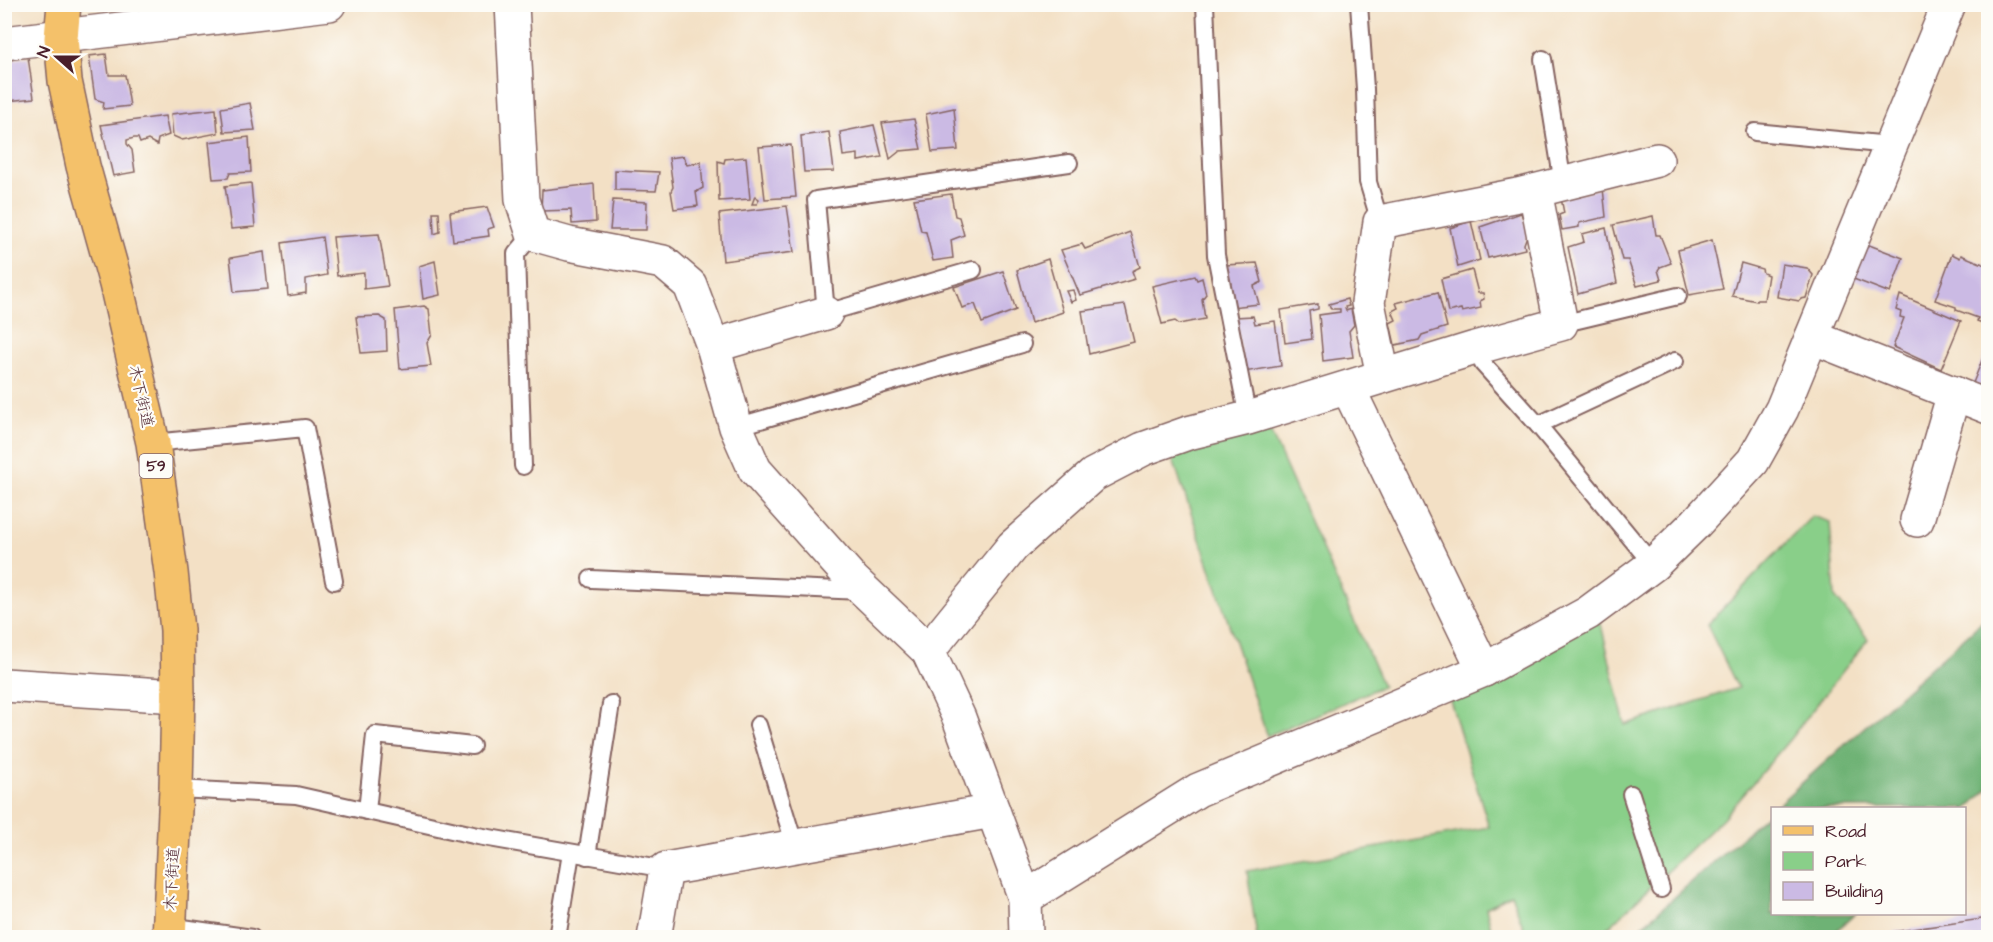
<svg xmlns="http://www.w3.org/2000/svg" width="1993" height="942" font-family="'Architects Daughter','Klee One',sans-serif">
	<style>
		.green { fill: #89cf89; stroke: #6a775a; stroke-width: 1.5 }
		.forest { fill: #6eb275; stroke: #5c6850; stroke-width: 1.5 }
		.building { fill: #cbbae4 }
		.lines { fill: none; stroke-linecap: round; stroke-linejoin: round }
		.service-casing { stroke: #856361; stroke-width: 20 }
		.minor-casing { stroke: #856361; stroke-width: 36 }
		.primary-casing { stroke: #856361; stroke-width: 36 }
		.service { stroke: #fff; stroke-width: 16 }
		.minor { stroke: #fff; stroke-width: 33 }
		.primary { stroke: #f4c16b; stroke-width: 33 }
		.labels { text-anchor: middle; stroke-width: 4.5; stroke-linejoin: round; paint-order: stroke }
		.shield { fill: #fdfcf7; stroke: #806168; stroke-width: 1.5 }
		.shield-label { font-size: 15px; font-weight: bold; fill: #4a1f2b }
		.street-label { font-size: 16px; fill: #4a1f2b; stroke: #fdfcf7 }
	</style>
	<rect width="100%" height="100%" fill="#fdfcf7"/>
	<filter id="ink" filterUnits="userSpaceOnUse"><feTurbulence type="fractalNoise" baseFrequency=".0167" numOctaves="2"/><feDisplacementMap in="SourceGraphic" scale="12" xChannelSelector="R" yChannelSelector="G"/><feConvolveMatrix kernelMatrix="1 2 1 2 8 2 1 2 1" color-interpolation-filters="sRGB"/></filter>
	<filter id="wash" filterUnits="userSpaceOnUse"><feTurbulence type="fractalNoise" baseFrequency=".008" numOctaves="4" result="noise"/><feDisplacementMap in="SourceGraphic" scale="24" xChannelSelector="R" yChannelSelector="G"/><feGaussianBlur stdDeviation="1.35" result="paint"/><feColorMatrix in="noise" values="0 0 0 0 0 0 0 0 0 0 0 0 0 0 0 0 0 1.4 0 .05"/><feComposite in="paint" operator="in"/></filter>
	<g filter="url(#wash)">
		<rect width="100%" height="100%" fill="#f3e0c5"/>
		<g class="green">
			<path d="M1267,424L1383,686L1267,736L1170,451Z"/>
			<path d="M1812,516L1830,522L1835,597L1868,639L1790,739L1723,818L1598,937H1527L1511,894L1486,908L1493,937H1257L1247,871L1489,827L1449,697L1600,620L1625,725L1738,688L1707,625Z"/>
		</g>
		<g class="forest">
			<path d="M1986,618L1988,620V789L1965,811L1964,808H1774Z"/>
			<path d="M1772,810V914H1855L1835,932L1836,937H1630Z"/>
		</g>
		<g id="blocks">
			<g class="building">
				<path d="M106,54L109,75H125L130,106L103,109L104,102L95,99L89,56Z"/>
				<path d="M28,57L34,98L8,101L4,61Z"/>
				<path d="M250,103L255,130L224,132L221,108Z"/>
				<path d="M954,108L958,150L932,152L926,114Z"/>
				<path d="M216,109L218,133L182,140L173,136L171,114Z"/>
				<path d="M165,116L169,135L158,139L157,145L148,140L140,143L138,138H134L127,140V144L132,150L135,172L113,176L101,125Z"/>
				<path d="M914,119L921,149L900,151L890,159L882,123Z"/>
				<path d="M874,125L882,157L858,161V154L843,156L840,132Z"/>
				<path d="M829,132L834,171L804,172L801,136Z"/>
				<path d="M249,137L251,172L230,173L228,178L213,179L209,142Z"/>
				<path d="M791,145L796,197L765,199L759,147Z"/>
				<path d="M683,156L687,165L701,162L703,188L696,192L698,206L674,209L671,191L673,187L669,158Z"/>
				<path d="M746,157L750,199L719,201L718,161L724,163L725,159Z"/>
				<path d="M615,170L659,172L656,191L615,190Z"/>
				<path d="M251,183L255,227L231,229L225,186Z"/>
				<path d="M594,184L596,222L572,224L571,210L541,211L542,190Z"/>
				<path d="M1603,188L1606,217L1579,223V227L1562,230L1559,215L1564,213L1561,198Z"/>
				<path d="M951,194L955,216L959,217L964,235L951,240L953,258L933,261L926,232L921,231L914,199Z"/>
				<path d="M755,196L759,199L757,204H752Z"/>
				<path d="M613,200L647,202L646,230H610Z"/>
				<path d="M787,206L794,252L723,261L719,214Z"/>
				<path d="M487,207L494,227L488,229L489,236L453,241L450,212Z"/>
				<path d="M433,212H439L440,232L434,234Z"/>
				<path d="M1521,213L1528,233L1524,244L1525,249L1488,258L1480,227Z"/>
				<path d="M1653,216L1656,235H1660L1671,263L1660,267L1658,270L1661,280L1637,286L1628,260H1622L1613,225Z"/>
				<path d="M1471,221L1480,260L1458,267L1450,228Z"/>
				<path d="M1606,228L1617,283L1578,294L1568,247L1584,242L1582,234Z"/>
				<path d="M1130,232L1140,267L1132,271L1135,279L1080,295L1061,250L1082,244L1085,249Z"/>
				<path d="M379,234L388,286L364,289V273L337,276L333,237Z"/>
				<path d="M322,237L327,275L306,279V293L288,296L282,243Z"/>
				<path d="M1712,240L1723,289L1689,295L1678,250Z"/>
				<path d="M1864,243L1903,258L1890,293L1851,278Z"/>
				<path d="M264,252L268,289L234,292L230,258Z"/>
				<path d="M1952,254L1960,258L1961,255L1988,266V325L1977,321L1978,318L1956,310V307L1935,300Z"/>
				<path d="M1048,259L1063,312L1031,323L1017,270Z"/>
				<path d="M435,261L440,295L423,299L419,266Z"/>
				<path d="M1257,263L1262,282L1254,286L1259,304L1231,307L1226,265Z"/>
				<path d="M1741,263L1762,269L1763,273L1768,275L1764,300H1757V301L1732,296Z"/>
				<path d="M1782,264L1807,268L1813,275L1806,298L1801,299L1799,301L1777,297Z"/>
				<path d="M1472,270L1478,293H1483L1484,299L1480,301L1481,308L1462,312L1461,309L1448,312L1441,279Z"/>
				<path d="M1003,271L1016,310L982,323L975,304L962,308L954,287Z"/>
				<path d="M1195,276L1197,280L1202,278L1206,294L1202,299L1205,319L1179,324L1175,321L1162,324L1152,286Z"/>
				<path d="M1073,290L1076,300L1071,302L1066,291Z"/>
				<path d="M1438,292L1447,327L1422,335L1419,340L1395,345L1390,323L1396,320L1392,311L1398,308L1396,303Z"/>
				<path d="M1900,295L1961,321L1941,369L1893,347L1904,318L1900,317L1901,312L1896,310Z"/>
				<path d="M1347,299L1349,306L1345,307L1346,311L1351,309L1354,325L1349,331L1353,357L1323,361L1319,315L1340,312V309H1331L1329,304Z"/>
				<path d="M1318,304V309L1309,311L1312,339L1285,343L1281,310Z"/>
				<path d="M1125,305L1134,342L1089,354L1082,311Z"/>
				<path d="M424,306L429,309L432,335L427,343L431,366L400,369L395,310Z"/>
				<path d="M379,316L386,320L387,351L361,353L356,317Z"/>
				<path d="M1253,316L1255,324L1275,321L1281,366L1244,372L1235,317Z"/>
				<path d="M1988,345V389L1973,383Z"/>
				<path d="M1988,918V938H1893V932Z"/>
			</g>
		</g>
	</g>
	<g filter="url(#ink)">
		<use href="#blocks" fill-opacity="0" stroke="#856361" stroke-width="1.5"/>
		<g class="lines">
			<defs>
				<g id="service">
					<path d="M1205,4L1216,255L1248,418"/>
					<path d="M1359,4L1365,89L1368,182L1380,222"/>
					<path d="M1543,59L1563,184"/>
					<path d="M1755,132L1890,145"/>
					<path d="M973,270L826,313L816,200L1069,163"/>
					<path d="M1561,324L1678,296"/>
					<path d="M1475,348L1483,364L1538,425L1653,565"/>
					<path d="M1538,425L1675,361"/>
					<path d="M736,427L1022,344"/>
					<path d="M153,443L305,428L334,581"/>
					<path d="M523,466L516,254L533,234"/>
					<path d="M591,579L861,591"/>
					<path d="M758,725L795,846"/>
					<path d="M176,789L296,795L478,836L666,869"/>
					<path d="M1631,794L1661,889"/>
					<path d="M367,811L375,735L472,746"/>
					<path d="M587,856L611,704"/>
					<path d="M169,926L252,938"/>
					<path d="M557,938L571,853"/>
				</g>
				<g id="minor">
					<path d="M512,4L522,200L533,234L569,244L663,262L690,285L713,346L736,427L755,470L853,580L928,651L959,718L1025,898L1026,938"/>
					<path d="M4,43L329,4"/>
					<path d="M1812,337L1988,407"/>
					<path d="M713,346L826,313"/>
					<path d="M1383,376L1368,303L1380,222L1518,195L1657,160"/>
					<path d="M1348,388L1484,670"/>
					<path d="M1917,520L1954,393"/>
					<path d="M928,651L1013,546L1093,475L1143,449L1188,433L1248,418L1475,348L1561,324L1535,191"/>
					<path d="M4,685L178,696"/>
					<path d="M1025,898L1198,790L1484,670L1588,613L1653,565L1696,523L1753,461L1782,409L1949,4"/>
					<path d="M654,938L666,869L993,811"/>
				</g>
				<path id="primary" d="M64,4L61,38L65,81L83,166L116,284L153,443L171,572L177,630L178,696L176,789L169,938"/>
			</defs>
			<use href="#service" class="service-casing"/>
			<use href="#minor" class="minor-casing"/>
			<use href="#primary" class="primary-casing"/>
			<use href="#service" class="service"/>
			<use href="#minor" class="minor"/>
			<use href="#primary" class="primary"/>
		</g>
	</g>
	<g class="labels">
		<rect class="shield" x="139.5" y="454" width="33" height="24" rx="4.5"/>
		<g class="shield-label">
			<text x="156" y="471">59</text>
		</g>
		<g class="street-label">
			<text transform="translate(142 396) rotate(77)" y="6">木下街道</text>
			<text transform="translate(171 879) rotate(-87)" y="6">木下街道</text>
		</g>
	</g>
	<rect width="1993" height="942" fill="none" stroke="#fdfcf7" stroke-width="24"/>
	<rect x="1771" y="807" width="195" height="108" fill="#fdfcf7" stroke="#b5a4a5" stroke-width="1.5"/>
	<rect x="1783" y="826" width="30" height="9" fill="#f4c16b" stroke="#b5a4a5" stroke-width="1.5"/>
	<text x="1825" y="837" font-size="18" fill="#4a1f2b">Road</text>
	<rect x="1783" y="852" width="30" height="18" fill="#89cf89" stroke="#b5a4a5" stroke-width="1.5"/>
	<text x="1825" y="867" font-size="18" fill="#4a1f2b">Park</text>
	<rect x="1783" y="882" width="30" height="18" fill="#cbbae4" stroke="#b5a4a5" stroke-width="1.5"/>
	<text x="1825" y="897" font-size="18" fill="#4a1f2b">Building</text>
	<g transform="translate(57 57) rotate(291)" stroke="#fdfcf7" stroke-width="4.5" paint-order="stroke">
	<path d="M0-4.5L10 22L0 15L-10 22Z" fill="#4a1f2b"/>
	<text y="-9" font-size="16" font-weight="bold" text-anchor="middle" fill="#4a1f2b">N</text>
	</g>
</svg>
